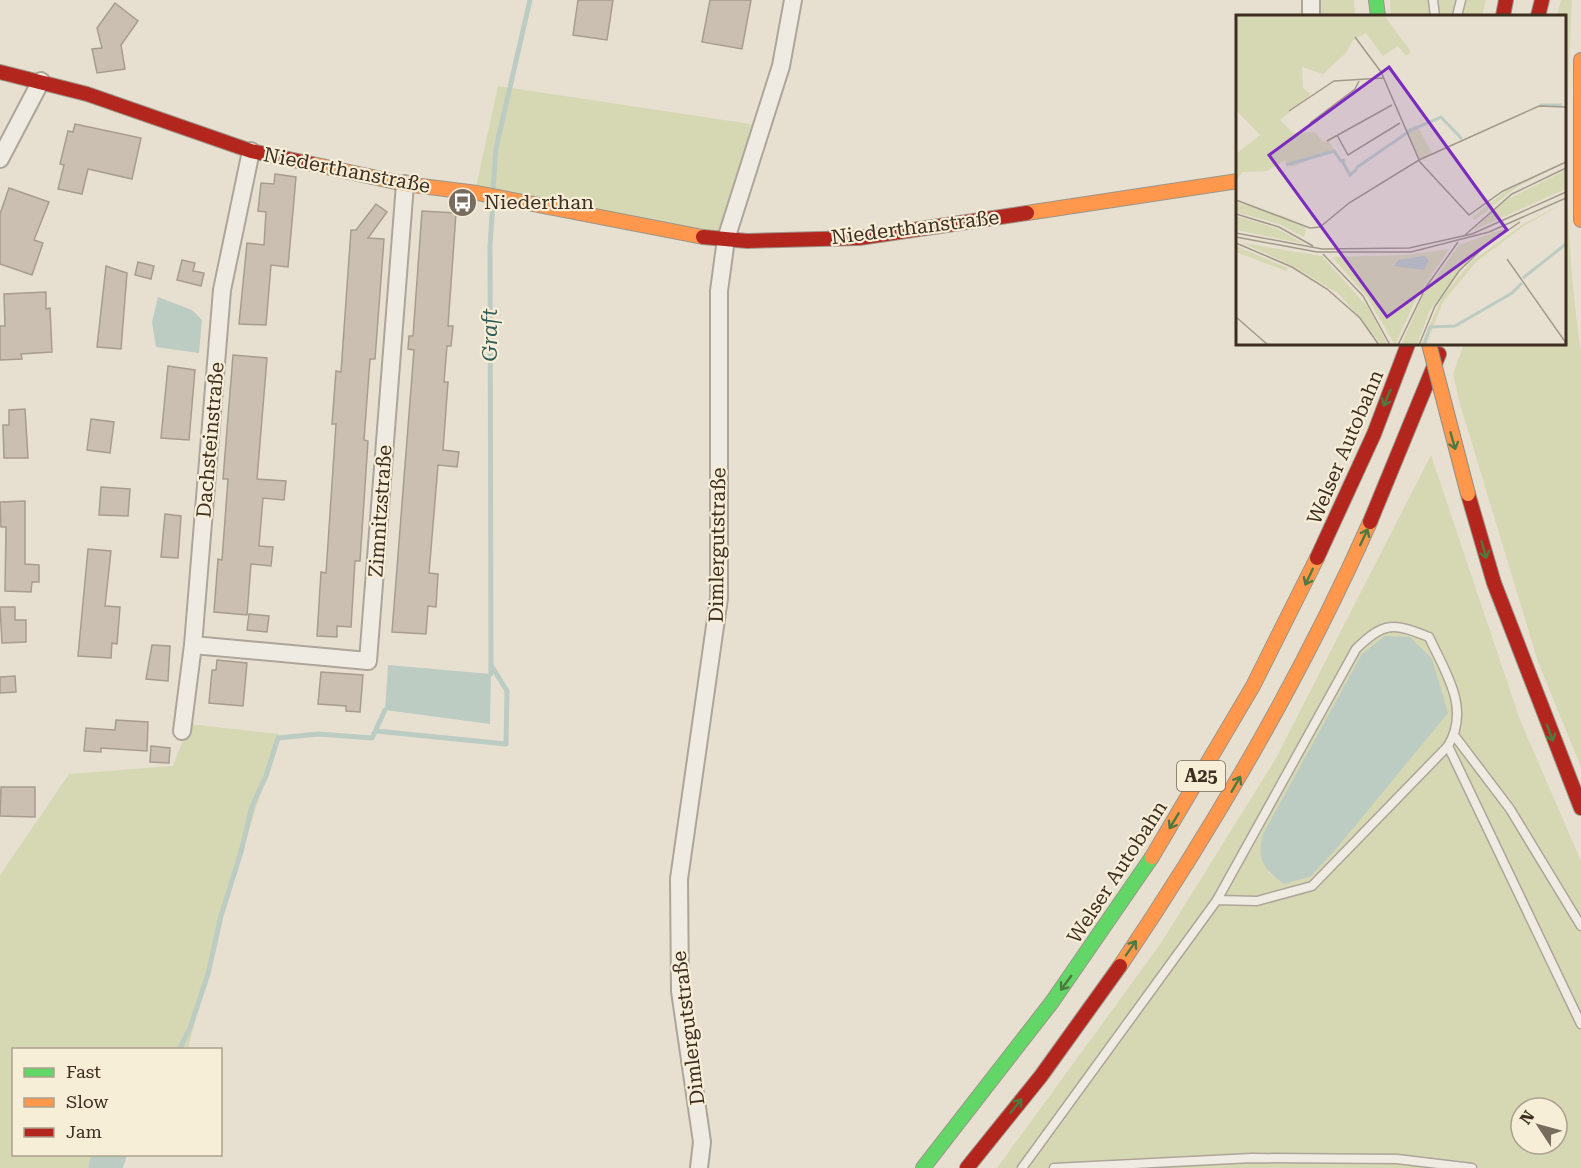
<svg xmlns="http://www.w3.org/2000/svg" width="1581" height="1168" font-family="'Roboto Serif',serif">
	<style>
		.green { fill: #d6d7b3; fill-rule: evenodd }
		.water { fill: #bcccc2 }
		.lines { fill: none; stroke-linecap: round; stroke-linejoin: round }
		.stream { stroke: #bcccc2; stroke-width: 5 }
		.building { fill: #cbbfb2; stroke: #a89c90; stroke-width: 1.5 }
		.lane-casing { stroke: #ada599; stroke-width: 11 }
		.street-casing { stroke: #ada599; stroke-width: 20 }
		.fast-casing { stroke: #9c958a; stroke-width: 16 }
		.slow-casing { stroke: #9c958a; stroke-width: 16 }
		.jam-casing { stroke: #9c958a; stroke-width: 16 }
		.lane { stroke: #efebe3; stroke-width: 8 }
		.street { stroke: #efebe3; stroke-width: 16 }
		.fast { stroke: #63d668; stroke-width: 14 }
		.slow { stroke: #ff974d; stroke-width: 14 }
		.jam { stroke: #b3261e; stroke-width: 14 }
		.slow-bridge-casing { stroke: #928b80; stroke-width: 16; stroke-linecap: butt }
		.slow-bridge { stroke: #ff974d; stroke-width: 14 }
		.oneway { stroke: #4e7a40 }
		.labels { text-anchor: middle; stroke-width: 4.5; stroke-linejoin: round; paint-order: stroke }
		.shield { fill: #f7eed8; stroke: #756857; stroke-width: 1.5 }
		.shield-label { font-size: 18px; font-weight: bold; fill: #3d2e20 }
		.street-label { font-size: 20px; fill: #3d2e20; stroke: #f7eed8 }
		.poi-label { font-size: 20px; fill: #3d2e20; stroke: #f7eed8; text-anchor: start }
		.water-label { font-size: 21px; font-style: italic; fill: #2f5d5a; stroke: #f7eed8 }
		.inset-river { fill: none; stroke: #bcccc2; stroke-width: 3 }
		.inset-road { fill: none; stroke: #a3998a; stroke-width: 1.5 }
		.view { fill: #7b2cbf; fill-opacity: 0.15; stroke: #7b2cbf; stroke-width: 3 }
		.inset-edge { fill: none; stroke: #3d2e20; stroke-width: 3 }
	</style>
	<rect width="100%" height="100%" fill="#e7e0d1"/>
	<g class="green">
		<path d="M1321,0H1354L1355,16H1320Z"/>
		<path d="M1390,0H1486L1482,16H1391Z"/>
		<path d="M1561,0H1572C1566,118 1563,235 1581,352V767L1538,662L1460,404L1453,374L1464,344H1564V16H1557Z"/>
		<path d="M498,86L757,125L719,232L476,187Z"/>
		<path d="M1431,455L1520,720L1581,861V1168H997L1161,943L1275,760ZM1267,871L1310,877L1284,884ZM1521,1108H1557V1144H1521Z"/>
		<path d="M189,724L279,734L223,914L188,1049L14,1050V1154L91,1155L88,1168H0V875L69,774L173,766Z"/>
	</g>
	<g class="water">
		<path d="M158,297L192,310L202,320L199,353L156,347L152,322Z"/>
		<path d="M1385,636L1410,637L1432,659L1448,713L1336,849L1310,877L1284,884C1264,869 1256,860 1263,834L1362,654Z"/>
		<path d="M388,665L491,674L490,724L385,710Z"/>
		<path d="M91,1155V1154L127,1155L123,1168H88Z"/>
	</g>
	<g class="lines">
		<g class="stream">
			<path d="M493,190L496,148L530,0"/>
			<path d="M491,674L490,245L493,202"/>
			<path d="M376,731L506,744L507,691L491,665"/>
			<path d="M179,1050L190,1028L208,974L221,916L241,852L252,806L266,776L278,738L318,734L372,738L385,710"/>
		</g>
	</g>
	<g class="building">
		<path d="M578,0H613L607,40L573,35Z"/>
		<path d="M710,0H751L742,49L702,42Z"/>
		<path d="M115,3L138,21L121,45L125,69L97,73L92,49L102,48L97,28Z"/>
		<path d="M75,124L141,138L132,179L88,169L82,194L58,189L64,165L60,164L68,131L73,132Z"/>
		<path d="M275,174L296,177L288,267L271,265L266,325L239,324L247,243L264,245L266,212L258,211L261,183L274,184Z"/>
		<path d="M9,188L49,202L34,240L43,243L32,275L0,264V214Z"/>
		<path d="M376,204L387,212L368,238L384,239L375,359H370L364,440L368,441L360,561H355L351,627L337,626V637L317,636L321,572L326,573L336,424H332L336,371L341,372L351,230H356Z"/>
		<path d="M422,211L456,213L448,326H453L451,346H447L444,382H448L443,450L459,452L457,467L438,465L429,573L438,574L436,607L428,606L426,634L392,632L414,350L408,349L409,336H413Z"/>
		<path d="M182,260L195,263L193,271L204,273L201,286L177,280Z"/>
		<path d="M138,262L154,266L151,279L135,275Z"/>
		<path d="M106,266L127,273L121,349L97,347Z"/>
		<path d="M46,292V309L50,308L52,352L21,354L22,359L0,360V326H5L4,294Z"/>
		<path d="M233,355L267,358L257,479L286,481L284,500L263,498L259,546L273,547L271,566L251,564L247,615L214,612L218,559L222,560L228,479H223Z"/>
		<path d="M168,366L195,370L189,440L161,438Z"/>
		<path d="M25,409L28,458H4L3,425H9V410Z"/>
		<path d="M91,419L114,422L110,453L87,450Z"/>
		<path d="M101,487L130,489L128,516L99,515Z"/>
		<path d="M25,501V564L39,565V582H32L31,592L5,591L6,527H1L0,502Z"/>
		<path d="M165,514L181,516L178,558L161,557Z"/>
		<path d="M88,549L111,551L105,606L120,607L117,644L112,643L111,658L78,656Z"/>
		<path d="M0,607H15V620H26V642L2,643Z"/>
		<path d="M249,614L269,616L267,632L247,630Z"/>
		<path d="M152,645L170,646L168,681L146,679Z"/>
		<path d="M217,660L247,663L243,706L209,703L212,670H216Z"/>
		<path d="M321,672L363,675L360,712L346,711V706L318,704Z"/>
		<path d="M15,676L16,692L0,693V677Z"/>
		<path d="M116,720L148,722L147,751L101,748V752L84,751L86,728L115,730Z"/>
		<path d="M151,746L170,748L169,763L150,762Z"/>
		<path d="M1,787H35V817L0,816Z"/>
	</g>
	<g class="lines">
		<defs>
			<g id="lane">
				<path d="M1433,0L1435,16"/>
				<path d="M1457,16L1461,0"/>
				<path d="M1454,735L1510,809L1581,926"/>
				<path d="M1448,746L1581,1024"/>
				<path d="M1022,1168L1217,900L1356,649C1384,621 1394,623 1429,637C1445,672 1471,708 1448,746L1312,886L1257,901L1217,900"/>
				<path d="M1054,1168L1252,1158L1397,1159L1472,1168"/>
			</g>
			<g id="street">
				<path d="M1311,16V0"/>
				<path d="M0,159L41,81"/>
				<path d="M193,645L368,661L405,184"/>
				<path d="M182,731L193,645L222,290L251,151"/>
				<path d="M699,1168L702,1142L680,991L679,879L719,598V291L726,239L781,66L793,0"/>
			</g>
			<g id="fast">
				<path d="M1376,0L1378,16"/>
				<path d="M923,1168L1052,1002L1152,857"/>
			</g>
			<g id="slow">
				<path d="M1581,60V220"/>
				<path d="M312,164L405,184L477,193L703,237"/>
				<path d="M1027,213L1238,181"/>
				<path d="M1152,857L1253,686L1317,558"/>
				<path d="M1120,966C1215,825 1301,678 1370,522"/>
			</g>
			<g id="jam">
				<path d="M1503,16L1506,0"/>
				<path d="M1538,16L1542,0"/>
				<path d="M0,72L87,94L251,151L312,164"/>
				<path d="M703,237L747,241L859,238L1027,213"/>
				<path d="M1468,494L1494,583L1581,808"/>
				<path d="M1370,522L1439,354"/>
				<path d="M1317,558L1374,434L1408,344"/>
				<path d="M967,1168L1041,1076L1120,966"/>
			</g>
		</defs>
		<use href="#lane" class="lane-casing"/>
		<use href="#street" class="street-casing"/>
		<use href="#fast" class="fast-casing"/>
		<use href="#slow" class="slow-casing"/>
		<use href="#jam" class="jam-casing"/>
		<use href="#lane" class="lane"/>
		<use href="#street" class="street"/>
		<use href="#fast" class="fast"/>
		<use href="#slow" class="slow"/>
		<use href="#jam" class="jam"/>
		<defs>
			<path id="slow-bridge" d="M1429,344L1468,494"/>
		</defs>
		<use href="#slow-bridge" class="slow-bridge-casing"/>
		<use href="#slow-bridge" class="slow-bridge"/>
	</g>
	<defs><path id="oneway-shaft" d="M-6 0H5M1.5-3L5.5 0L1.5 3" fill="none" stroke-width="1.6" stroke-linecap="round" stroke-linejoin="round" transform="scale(1.5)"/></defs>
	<g class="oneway">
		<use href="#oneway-shaft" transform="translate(1387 398) rotate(113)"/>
		<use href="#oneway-shaft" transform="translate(1453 441) rotate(74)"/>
		<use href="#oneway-shaft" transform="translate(1364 537) rotate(-65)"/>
		<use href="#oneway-shaft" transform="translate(1484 550) rotate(74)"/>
		<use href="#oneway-shaft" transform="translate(1309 577) rotate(115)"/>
		<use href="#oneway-shaft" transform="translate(1550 733) rotate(69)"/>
		<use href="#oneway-shaft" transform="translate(1236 784) rotate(-60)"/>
		<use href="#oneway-shaft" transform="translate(1174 821) rotate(121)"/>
		<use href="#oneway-shaft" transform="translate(1131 948) rotate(-55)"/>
		<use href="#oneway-shaft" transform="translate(1066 983) rotate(126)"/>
		<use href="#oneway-shaft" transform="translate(1016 1106) rotate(-52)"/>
	</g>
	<defs>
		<symbol id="bus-disc" viewBox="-11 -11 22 22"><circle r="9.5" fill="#786c5e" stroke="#f7eed8"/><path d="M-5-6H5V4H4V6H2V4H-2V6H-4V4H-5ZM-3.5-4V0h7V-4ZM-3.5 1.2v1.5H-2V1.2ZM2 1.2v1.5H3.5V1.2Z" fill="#fff"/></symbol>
	</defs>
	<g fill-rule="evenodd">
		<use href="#bus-disc" x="446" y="186" width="33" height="33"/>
	</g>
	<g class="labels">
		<rect class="shield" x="1177" y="761" width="48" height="30" rx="4.5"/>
		<g class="shield-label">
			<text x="1201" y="782">A25</text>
		</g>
		<g class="street-label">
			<text transform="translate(347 170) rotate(11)" y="7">Niederthanstraße</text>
			<text transform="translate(915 227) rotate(-7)" y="7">Niederthanstraße</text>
			<text transform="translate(210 440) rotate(-85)" y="7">Dachsteinstraße</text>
			<text transform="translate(1345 447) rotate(-67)" y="7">Welser Autobahn</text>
			<text transform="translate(380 511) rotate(-86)" y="7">Zimnitzstraße</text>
			<text transform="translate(717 545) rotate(-89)" y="7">Dimlergutstraße</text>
			<text transform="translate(1117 872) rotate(-57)" y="7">Welser Autobahn</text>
			<text transform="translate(688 1028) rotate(-97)" y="7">Dimlergutstraße</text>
		</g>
		<g class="poi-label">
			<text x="484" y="209">Niederthan</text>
		</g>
		<g class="water-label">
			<text transform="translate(490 335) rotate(-90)" y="7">Graft</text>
		</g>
	</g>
	<g transform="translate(1236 15)">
		<rect width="330" height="330" fill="#e7e0d1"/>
		<path d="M0,0H148L175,37L170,41L162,31L147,41L130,18L117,25L110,38L87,59L66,52L67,73L75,79L44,105L57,118L79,117L87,127L93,126L98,136L57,151L50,150L49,145L31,156L7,157L0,165V139L24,120L0,95ZM181,110L197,140L183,144L169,115ZM330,147L281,172L239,205L236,203L269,176ZM330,155V174L236,216L272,184ZM0,187L50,202L70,213L68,222L43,209L0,197ZM330,187L289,210L240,247L207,287L190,330H185L206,282L236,246L289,208ZM0,201L40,213L69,229L0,215ZM273,212L240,236L194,295L181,330H165L187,280L223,230ZM7,228L86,241L132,292L152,330H146L103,279L57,251ZM0,231L52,253L50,256L0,237ZM213,234L181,282L159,330L131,282L96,242L170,240ZM191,242L188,255L158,250L162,245Z" fill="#d6d7b3" fill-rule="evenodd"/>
		<path d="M188,241L193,245L188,255L158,251L162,245Z" fill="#bcccc2"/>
		<path class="inset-river" d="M304,90H326M106,146L114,160L121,154M50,150L98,136L105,146L109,145M120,153L175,115L205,102L226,124M287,263L330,229M188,330L194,312L219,311L276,278L286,268"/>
		<path class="inset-road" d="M119,22L145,57L184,147L233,200L267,176L330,147M53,96L98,66L147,63M74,108L119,74L123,66M101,120L112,140L164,108M91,126L156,90M0,185L74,213L84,212L113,188L183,145L303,91L330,92M0,199L43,212L77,231M0,218L86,234L173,233L236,219L330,177M229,220L276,179L330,153M0,222L81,237H175L253,217L330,183M0,228L56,252L91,274L124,303L143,330M87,239L127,281L154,330M271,244L330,328M0,302L32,330M162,330L190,272L222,227M183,330L199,291L223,256L249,231L284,207"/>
		<path class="view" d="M153,52L271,215L151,302L33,140Z"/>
		<rect width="330" height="330" class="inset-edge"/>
	</g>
	<rect x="12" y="1048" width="210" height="108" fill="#f7eed8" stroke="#ada18e" stroke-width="1.5"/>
	<rect x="24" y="1068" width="30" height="9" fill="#63d668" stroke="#ada18e" stroke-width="1.5"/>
	<text x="66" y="1078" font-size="18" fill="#3d2e20">Fast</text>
	<rect x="24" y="1098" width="30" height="9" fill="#ff974d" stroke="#ada18e" stroke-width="1.5"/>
	<text x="66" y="1108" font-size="18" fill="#3d2e20">Slow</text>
	<rect x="24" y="1128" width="30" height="9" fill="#b3261e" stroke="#ada18e" stroke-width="1.5"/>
	<text x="66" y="1138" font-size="18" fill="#3d2e20">Jam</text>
	<g transform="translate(1539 1126) rotate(306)"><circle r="28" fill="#f7eed8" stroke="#ada18e" stroke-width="1.5"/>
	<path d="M0-4.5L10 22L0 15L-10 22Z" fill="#786c5e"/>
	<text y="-9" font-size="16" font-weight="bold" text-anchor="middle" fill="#3d2e20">N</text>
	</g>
</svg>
